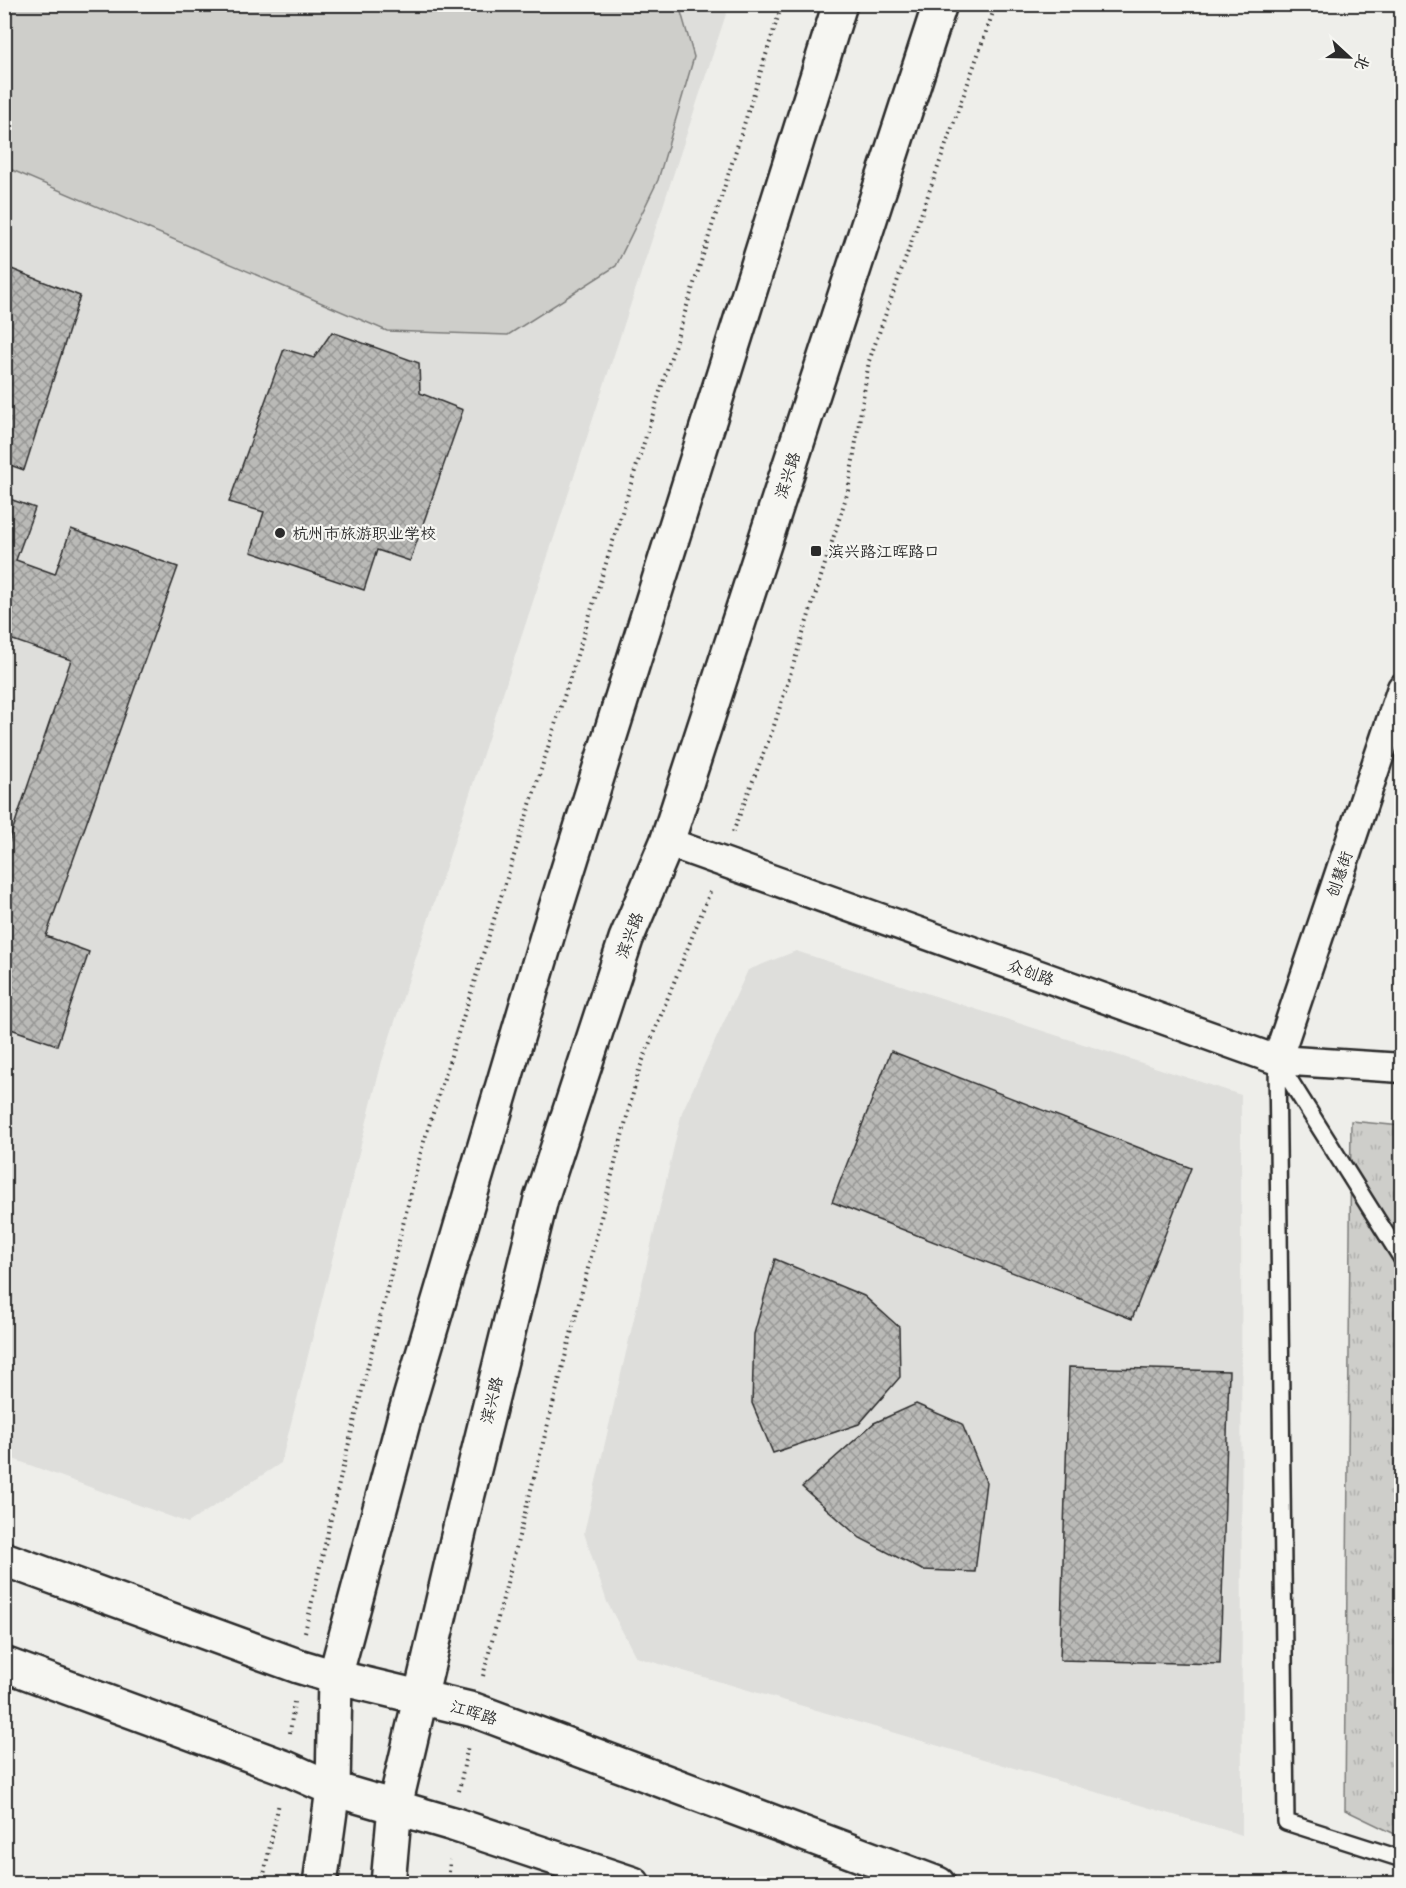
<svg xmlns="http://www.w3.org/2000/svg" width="1406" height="1888" font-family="Pangolin,'LXGW WenKai TC',sans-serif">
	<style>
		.built { fill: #dededb }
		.grass { fill: url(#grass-tufts); stroke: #7c7c7a; stroke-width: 1.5 }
		.garden { fill: #cececa; stroke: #7c7c7a; stroke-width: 1.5 }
		.building { fill: url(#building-cross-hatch); stroke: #2b2b2b; stroke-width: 1.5 }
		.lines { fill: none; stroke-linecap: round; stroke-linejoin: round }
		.service-casing { stroke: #2b2b2b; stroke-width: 20 }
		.minor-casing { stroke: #2b2b2b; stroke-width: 33 }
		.primary-casing { stroke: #2b2b2b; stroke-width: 38 }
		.path { stroke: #2b2b2b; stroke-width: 4; stroke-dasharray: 1.5 4.5; stroke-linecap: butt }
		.service { stroke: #f6f6f2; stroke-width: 15 }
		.minor { stroke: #f6f6f2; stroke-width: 28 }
		.primary { stroke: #f6f6f2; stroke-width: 33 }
		.poi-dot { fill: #2b2b2b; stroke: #f6f6f2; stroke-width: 2 }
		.labels { text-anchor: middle; stroke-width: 4.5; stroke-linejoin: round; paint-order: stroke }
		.street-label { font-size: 16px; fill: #2b2b2b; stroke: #f6f6f2 }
		.poi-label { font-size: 16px; fill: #2b2b2b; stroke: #f6f6f2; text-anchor: start }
	</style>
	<defs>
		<pattern id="grass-tufts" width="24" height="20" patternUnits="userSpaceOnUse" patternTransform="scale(1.5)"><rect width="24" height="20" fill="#cececa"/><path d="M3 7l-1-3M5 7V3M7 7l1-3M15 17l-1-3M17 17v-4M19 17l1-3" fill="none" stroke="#b1b1ae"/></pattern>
		<pattern id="building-cross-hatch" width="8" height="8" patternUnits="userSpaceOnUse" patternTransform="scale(1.5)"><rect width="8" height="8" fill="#babab7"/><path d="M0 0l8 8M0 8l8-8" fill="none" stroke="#979795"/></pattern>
	</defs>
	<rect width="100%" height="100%" fill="#eeeeea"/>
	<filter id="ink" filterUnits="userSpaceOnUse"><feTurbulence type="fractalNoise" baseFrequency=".0167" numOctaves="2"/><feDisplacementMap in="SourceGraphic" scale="12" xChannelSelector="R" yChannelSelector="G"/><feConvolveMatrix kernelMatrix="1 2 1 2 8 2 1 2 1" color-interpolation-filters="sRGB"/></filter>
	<g filter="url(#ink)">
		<g class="built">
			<path d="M4,5H729L382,1061L281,1463L188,1523L5,1456Z"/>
			<path d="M796,951L1241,1095L1242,1835L636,1657L607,1602L584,1533L682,1112L748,970Z"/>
		</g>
		<path class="grass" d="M1351,1121L1401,1126V1837L1345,1810Z"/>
		<path class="garden" d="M5,4L679,5L694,57L658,180L616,266L508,335L387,331L5,167Z"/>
		<g class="building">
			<path d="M4,266L80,296L24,470L4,463Z"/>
			<path d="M332,332L419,363L420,393L463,410L410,561L377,550L364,590L251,552L264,512L229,502L284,349L314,358Z"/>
			<path d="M4,497L35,508L16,560L55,574L71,529L178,567L46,936L89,952L57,1045L8,1028L4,1036V855L71,660L4,637Z"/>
			<path d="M891,1051L1191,1168L1132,1319L832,1202Z"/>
			<path d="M775,1259L864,1296L899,1327L900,1377L859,1424L773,1453L752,1403L754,1334Z"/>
			<path d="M1069,1367L1229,1371L1220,1664L1060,1660Z"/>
			<path d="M916,1404L962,1424L986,1482L975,1572L922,1570L860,1538L802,1487L874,1423Z"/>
		</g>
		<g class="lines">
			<defs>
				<g id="service">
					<path d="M1277,1060L1286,1822L1402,1859"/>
					<path d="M1277,1060L1402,1259"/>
				</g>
				<g id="minor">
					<path d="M667,842L1277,1060L1402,1068"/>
					<path d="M1277,1060L1402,688"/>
				</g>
				<g id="primary">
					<path d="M4,1559L298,1666L335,1677L474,1710L938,1884"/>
					<path d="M4,1664L286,1768L333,1789L453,1824L633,1884"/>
					<path d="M320,1884L333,1789L335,1677L405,1415L549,930L840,4"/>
					<path d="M388,1884L395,1806L466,1502L541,1199L626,939L667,842L940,4"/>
				</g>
			</defs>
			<use href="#service" class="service-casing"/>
			<use href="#minor" class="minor-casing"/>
			<use href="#primary" class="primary-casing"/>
			<g class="path">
				<path d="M733,832L773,729L848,491L869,361L996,4"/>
				<path d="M305,1632L341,1475L422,1148L782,4"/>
				<path d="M483,1676L639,1070L710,892"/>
				<path d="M290,1733L294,1702"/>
				<path d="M459,1791L468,1745"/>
				<path d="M262,1884L279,1803"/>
				<path d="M448,1884L450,1860"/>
			</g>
			<use href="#service" class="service"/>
			<use href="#minor" class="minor"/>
			<use href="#primary" class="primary"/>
		</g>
	</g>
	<g class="poi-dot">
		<circle cx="280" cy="533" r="6"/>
		<rect x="810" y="545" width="12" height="12" rx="3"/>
	</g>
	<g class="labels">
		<g class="street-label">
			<text transform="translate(787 475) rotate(-72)" y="6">滨兴路</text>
			<text transform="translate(1339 874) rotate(-71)" y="6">创慧街</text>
			<text transform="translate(629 935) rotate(-69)" y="6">滨兴路</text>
			<text transform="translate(1031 972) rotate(20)" y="6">众创路</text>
			<text transform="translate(491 1400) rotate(-76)" y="6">滨兴路</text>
			<text transform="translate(474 1712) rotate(17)" y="6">江晖路</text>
		</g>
		<g class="poi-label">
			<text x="292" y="539">杭州市旅游职业学校</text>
			<text x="828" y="557">滨兴路江晖路口</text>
		</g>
	</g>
	<rect width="1406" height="1888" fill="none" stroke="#f6f6f2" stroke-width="24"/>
	<rect x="12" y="12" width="1382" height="1864" fill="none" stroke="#2b2b2b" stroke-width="2" filter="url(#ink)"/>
	<g transform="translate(1349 57) rotate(112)" stroke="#f6f6f2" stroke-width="4.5" paint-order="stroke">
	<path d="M0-4.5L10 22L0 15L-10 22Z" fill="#2b2b2b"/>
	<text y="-9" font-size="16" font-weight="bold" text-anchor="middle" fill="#2b2b2b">北</text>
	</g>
</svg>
